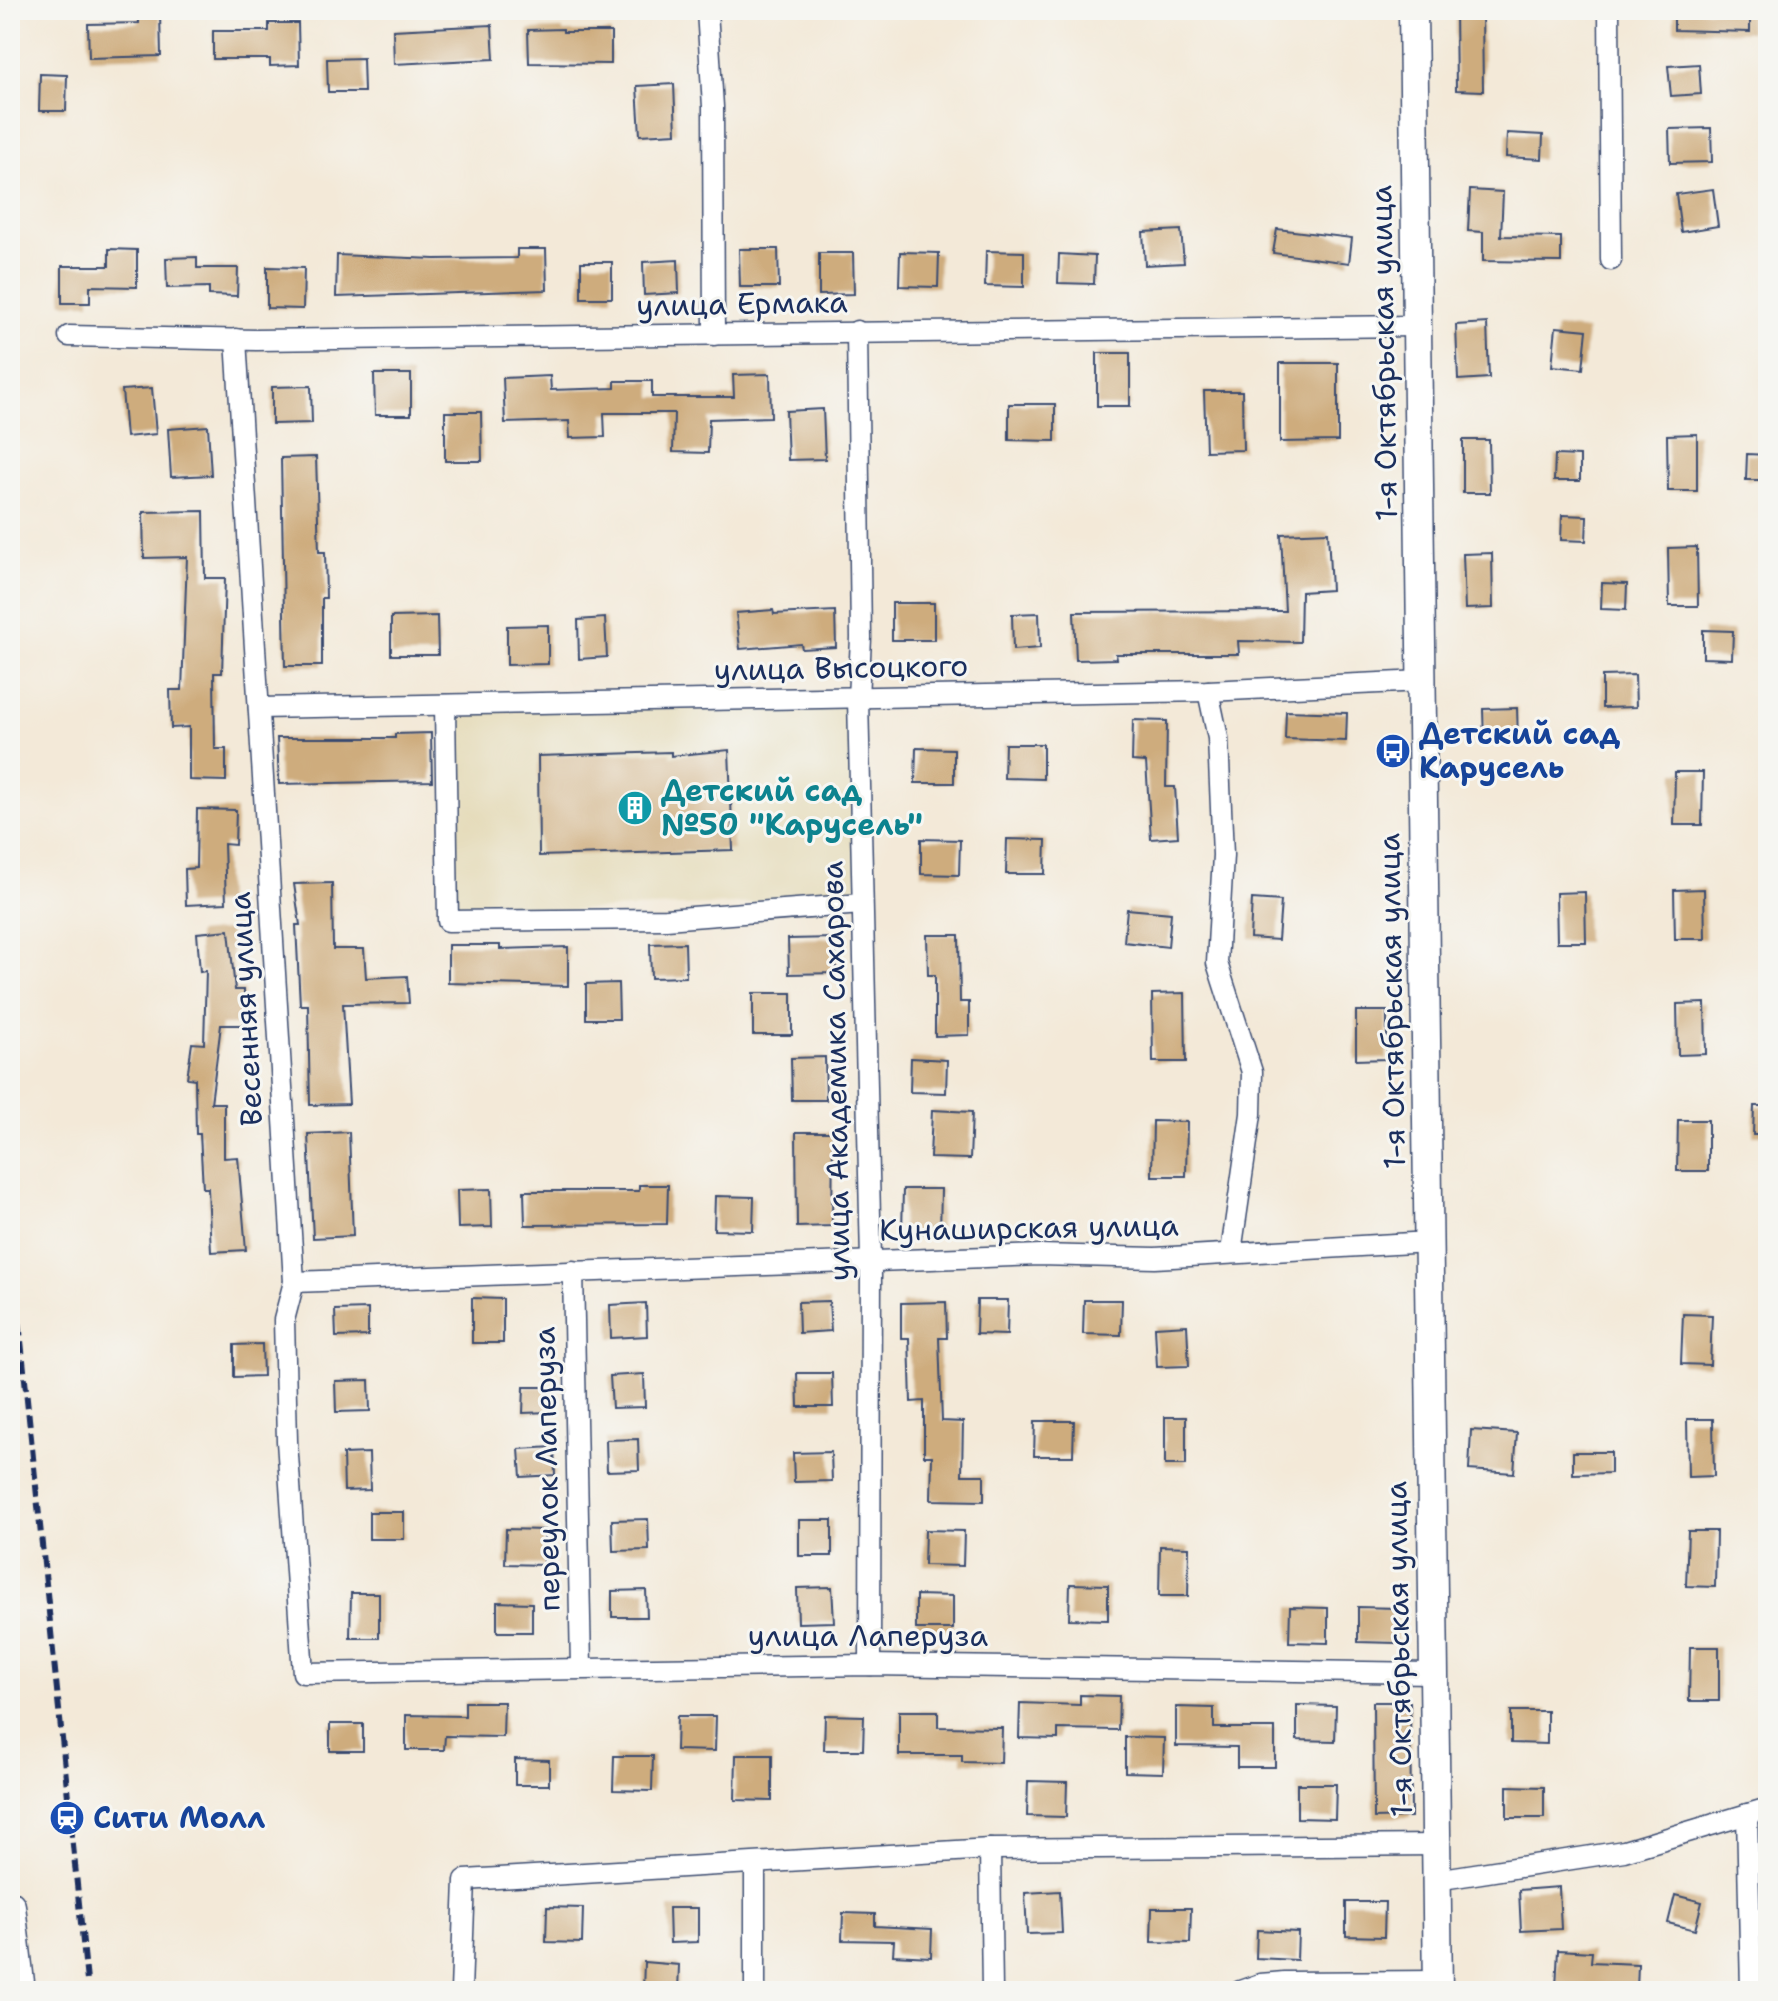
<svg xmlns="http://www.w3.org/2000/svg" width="1778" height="2001" font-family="'Shantell Sans',sans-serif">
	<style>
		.built { fill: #e5dbba }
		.building { fill: #ceac7d }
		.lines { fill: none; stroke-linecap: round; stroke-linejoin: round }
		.street-casing { stroke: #3b4b70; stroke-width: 23 }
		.secondary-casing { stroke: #3b4b70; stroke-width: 31 }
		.primary-casing { stroke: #3b4b70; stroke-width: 33 }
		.street { stroke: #fff; stroke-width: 20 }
		.secondary { stroke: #fff; stroke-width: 28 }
		.primary { stroke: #fff; stroke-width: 30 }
		.rail { stroke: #1b2f5e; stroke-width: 6; stroke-dasharray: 12 6; stroke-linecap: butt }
		.labels { text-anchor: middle; stroke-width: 6; stroke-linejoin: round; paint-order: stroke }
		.street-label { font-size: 30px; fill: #1b2f5e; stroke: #f6f6f2 }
		.transit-label { font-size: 30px; font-weight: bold; fill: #164399; stroke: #f6f6f2; text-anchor: start }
		.culture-label { font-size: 30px; font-weight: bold; fill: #0d838f; stroke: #f6f6f2; text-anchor: start }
	</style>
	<rect width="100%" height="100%" fill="#f6f6f2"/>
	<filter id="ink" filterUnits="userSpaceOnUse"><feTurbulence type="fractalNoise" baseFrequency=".0125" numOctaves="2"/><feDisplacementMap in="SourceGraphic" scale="16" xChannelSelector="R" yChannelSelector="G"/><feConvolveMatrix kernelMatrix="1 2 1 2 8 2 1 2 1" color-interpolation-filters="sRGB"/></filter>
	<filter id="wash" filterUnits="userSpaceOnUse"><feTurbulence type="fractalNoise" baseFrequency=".006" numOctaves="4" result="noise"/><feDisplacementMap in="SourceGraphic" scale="32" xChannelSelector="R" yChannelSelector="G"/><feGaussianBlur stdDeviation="1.8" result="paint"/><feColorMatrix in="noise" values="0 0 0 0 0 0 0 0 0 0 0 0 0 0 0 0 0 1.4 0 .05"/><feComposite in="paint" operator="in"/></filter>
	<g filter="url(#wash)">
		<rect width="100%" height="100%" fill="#f3e9d8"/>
		<path class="built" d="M853,704L857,899L454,915L451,709Z"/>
		<g id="blocks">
			<g class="building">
				<path d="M1455,10H1482L1483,91L1456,90Z"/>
				<path d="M1674,10H1750V32L1674,30Z"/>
				<path d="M139,13H160L161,56L89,58L88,24L139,23Z"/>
				<path d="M269,23H298L299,65L270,66V59H213V31H269Z"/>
				<path d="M492,25L494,59L394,64L393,30Z"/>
				<path d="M563,29V32H611V64L529,63L528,30Z"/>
				<path d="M363,58L364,92H328L327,59Z"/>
				<path d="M1699,64L1701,94L1671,96L1668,66Z"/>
				<path d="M40,74L67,75L66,111H39Z"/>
				<path d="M674,84L676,133L640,135L637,86Z"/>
				<path d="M1711,128L1712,162L1670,163L1669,129Z"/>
				<path d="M1507,133L1543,135L1542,159L1506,157Z"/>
				<path d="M1713,189L1718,226L1681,232L1676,194Z"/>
				<path d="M1470,190L1503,192L1501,236L1561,237V262L1483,261V232L1468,231Z"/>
				<path d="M1277,229L1352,238L1349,263L1273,253Z"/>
				<path d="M1181,230L1184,263L1145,265L1143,232Z"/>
				<path d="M109,249L137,250V287L90,286V303H62V266H109Z"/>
				<path d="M517,249H546L547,290L336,297L337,255L435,259L517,258Z"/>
				<path d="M739,249H778L779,287H740Z"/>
				<path d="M986,251L1024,252V287L985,286Z"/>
				<path d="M900,252L939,253L938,287L899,286Z"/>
				<path d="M819,253H853L854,294L819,295Z"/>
				<path d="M1059,254L1095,256L1094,284L1058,283Z"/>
				<path d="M197,257V268H238L237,296L209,295V287L167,288L166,258Z"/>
				<path d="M678,260L679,293L644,295L643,262Z"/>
				<rect x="581" y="262" width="31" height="36"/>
				<path d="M267,267L304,268L303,309L267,308Z"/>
				<path d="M1487,323L1489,378L1458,380L1456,325Z"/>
				<path d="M1556,327L1587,330L1583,369L1552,366Z"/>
				<rect x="1097" y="353" width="33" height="53"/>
				<path d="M1280,363H1338V441L1280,442Z"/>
				<path d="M374,374H411V415H375Z"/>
				<path d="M770,374L771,417L709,419L708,453L673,452L674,413H604L605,437L570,438L569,421L505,423L503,378L550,376L551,390L615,388V381H652V397H734L733,375Z"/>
				<path d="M311,386L312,423L272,424V387Z"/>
				<path d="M152,388L156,434L126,437L122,390Z"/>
				<path d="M1204,391H1242L1243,450L1206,451Z"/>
				<path d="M1009,404H1055V441L1009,440Z"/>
				<path d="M823,409L825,459L788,460L786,411Z"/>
				<path d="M445,412H481L482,461H445Z"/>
				<path d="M208,426L211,475L171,477L168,429Z"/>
				<path d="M1697,434V491H1668L1667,435Z"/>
				<path d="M1463,440H1489L1490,493H1463Z"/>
				<path d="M1747,454L1768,455V480H1746Z"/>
				<path d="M1555,455L1580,456V481H1554Z"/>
				<path d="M316,457L319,552H325L326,598H322V666H285L281,458Z"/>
				<path d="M204,511L205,578H225L222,673H214L215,749H226V781L189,780V727L171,728L170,690H182L187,557L144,558L143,512Z"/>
				<path d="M1562,515L1587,516L1586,541L1561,540Z"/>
				<path d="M1328,532L1331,590L1301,592L1300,642L1238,641L1239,654H1116L1117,659L1076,660L1074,612L1285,611L1281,534Z"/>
				<path d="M1697,547L1698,606H1669L1668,548Z"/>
				<path d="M1492,553L1493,608L1465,609L1463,554Z"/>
				<path d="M1602,583L1627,584L1626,610L1601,609Z"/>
				<rect x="892" y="603" width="42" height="37"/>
				<path d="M773,610L774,614L835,611L836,647L802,649L801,644L740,649L736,613Z"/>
				<path d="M1039,613L1040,648L1013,650L1012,614Z"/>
				<path d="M437,616L438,655H391V617Z"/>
				<path d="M605,618L607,657L579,659L578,620Z"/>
				<path d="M548,625V664L507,665V626Z"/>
				<path d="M1703,630L1733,631L1732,659L1703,658Z"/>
				<path d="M1635,675L1636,707L1602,708V676Z"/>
				<path d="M1517,708L1518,740L1484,741L1483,709Z"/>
				<path d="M1286,711L1347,713L1346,741L1285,739Z"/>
				<path d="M1133,720L1167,721L1166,787H1175L1178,837L1151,839L1146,762L1132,761Z"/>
				<path d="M431,733L432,781L279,784L277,738H395V734Z"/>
				<path d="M1005,744H1043V779L1004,778Z"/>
				<path d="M916,748L954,749V783H915Z"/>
				<path d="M729,750L733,850L539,856L538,756L671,752V756Z"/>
				<path d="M1675,772H1703L1702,825H1674Z"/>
				<path d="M197,809L236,810L235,845L224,844L226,903L186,905L185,869L196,868Z"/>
				<path d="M921,839L960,840L959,875L921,874Z"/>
				<path d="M1007,839L1046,840L1045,874H1006Z"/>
				<path d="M332,883L333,949H364L366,978L407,976L409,1003L343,1004L349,1104L310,1105L308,1005H300L296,925H300L294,884Z"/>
				<path d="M1704,889L1705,939H1675L1674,890Z"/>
				<path d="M1585,892L1586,942H1557L1556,893Z"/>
				<path d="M1252,899L1281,901L1278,940L1250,938Z"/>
				<path d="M1127,909L1171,913L1168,947L1124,942Z"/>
				<path d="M229,930L235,990H244V1025H221L211,1103H224V1158L238,1157L246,1250L211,1252L208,1188H203L200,1134H196L195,1079L187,1078L192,1043L204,1044L206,971L200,972L197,933Z"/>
				<path d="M927,935H959L960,1002H969V1035L935,1036V975H928Z"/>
				<path d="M835,938L836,973L789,974L788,939Z"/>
				<path d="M685,943L686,977L651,978L650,944Z"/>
				<path d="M448,945H500V949L568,947V986L448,983Z"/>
				<path d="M618,983L619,1019H586V984Z"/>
				<rect x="753" y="993" width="39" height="42"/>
				<path d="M1185,993L1186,1062H1153L1152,994Z"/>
				<path d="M1705,1003L1706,1054L1678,1055L1677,1004Z"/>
				<path d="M1356,1011H1387V1059L1356,1060Z"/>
				<path d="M825,1057L826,1100H792L791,1058Z"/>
				<path d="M911,1058L947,1060L946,1093L910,1092Z"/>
				<path d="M1754,1106H1768V1135H1753Z"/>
				<path d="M932,1110L972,1112L970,1159L930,1158Z"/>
				<path d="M1678,1120H1708V1171H1677Z"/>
				<path d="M1153,1121L1187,1122L1186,1176H1152Z"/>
				<path d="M349,1132L353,1236L313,1238L308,1134Z"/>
				<path d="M796,1132H833L832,1226L797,1227Z"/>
				<path d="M639,1185H668L667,1224L525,1225L524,1191H639Z"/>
				<path d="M491,1189L492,1227L458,1228L457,1190Z"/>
				<path d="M903,1189H941L940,1233H902Z"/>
				<path d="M715,1196L754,1197L753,1231L714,1230Z"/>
				<path d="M472,1298L503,1299V1343H472Z"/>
				<path d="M977,1300H1008L1007,1335L976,1334Z"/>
				<path d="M1084,1300H1122L1121,1335L1083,1334Z"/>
				<path d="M829,1301L831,1331L799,1333L798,1302Z"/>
				<path d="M946,1302L947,1338H939L942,1421L963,1422L962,1475H984V1501L931,1500L932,1456H924V1401L911,1402L909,1338H901V1303Z"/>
				<path d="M646,1303L647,1336L611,1338L610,1305Z"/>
				<path d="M368,1309V1336L336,1337L335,1310Z"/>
				<path d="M1683,1314L1712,1315L1710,1365L1681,1364Z"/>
				<path d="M1187,1325L1189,1366L1157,1367L1155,1327Z"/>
				<path d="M262,1344L263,1376L234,1377V1345Z"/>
				<path d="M797,1373H832L833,1407H798Z"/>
				<path d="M644,1374L645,1407L612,1408L610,1376Z"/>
				<path d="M369,1380L370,1411L336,1412L335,1381Z"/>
				<path d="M524,1387H550V1412L523,1413Z"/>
				<rect x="1165" y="1417" width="21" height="48"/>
				<path d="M1687,1419H1713L1714,1476L1688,1477Z"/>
				<path d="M1035,1421H1074L1073,1456H1034Z"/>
				<path d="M1471,1430L1517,1433L1514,1473L1469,1470Z"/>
				<path d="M638,1439L639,1470L607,1471L606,1440Z"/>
				<path d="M554,1447L555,1475L521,1477L519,1449Z"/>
				<path d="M831,1452L832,1481L794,1482L793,1453Z"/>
				<path d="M1573,1452H1611V1473L1573,1474Z"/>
				<path d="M369,1453L370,1490L344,1491L343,1454Z"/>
				<rect x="369" y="1512" width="35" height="27"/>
				<path d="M648,1519L649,1550L613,1551L612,1520Z"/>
				<rect x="799" y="1520" width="33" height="36"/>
				<path d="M506,1529L544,1530V1565L505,1564Z"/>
				<path d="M925,1530L964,1531L963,1566L924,1565Z"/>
				<path d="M1688,1531H1716L1715,1587L1686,1586Z"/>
				<path d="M1160,1546L1189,1547L1188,1596H1159Z"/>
				<path d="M1070,1584L1108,1585V1620L1069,1619Z"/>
				<path d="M832,1587L834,1622L798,1623L797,1588Z"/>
				<path d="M646,1590L647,1617H612V1591Z"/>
				<path d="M351,1593H379V1638H350Z"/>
				<path d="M916,1595L953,1596V1629H916Z"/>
				<path d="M497,1602L532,1603V1632H497Z"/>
				<path d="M1290,1607L1328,1608V1643L1289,1642Z"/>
				<path d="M1358,1607L1397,1608L1396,1643L1358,1642Z"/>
				<path d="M1690,1647H1719V1701H1689Z"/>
				<path d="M1080,1695L1119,1696L1118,1730L1058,1729V1739L1019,1738L1020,1703L1080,1705Z"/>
				<path d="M465,1702H504L503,1737L445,1736L444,1750H406V1715L465,1716Z"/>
				<path d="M1373,1702H1410L1411,1817L1374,1818Z"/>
				<path d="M1297,1705L1336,1706L1335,1741L1297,1740Z"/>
				<path d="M1176,1707L1214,1708V1728H1275V1767H1237V1747L1176,1746Z"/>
				<path d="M899,1711H938V1727L1002,1728L1001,1763L962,1762V1755H899Z"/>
				<path d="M1511,1711H1547V1744L1511,1743Z"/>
				<path d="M825,1715L864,1716L863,1750H824Z"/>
				<path d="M677,1716H716L715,1751L676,1750Z"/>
				<rect x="330" y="1724" width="33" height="27"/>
				<path d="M1125,1737L1164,1738L1163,1773L1125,1772Z"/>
				<path d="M736,1755H772V1801L735,1800Z"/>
				<path d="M614,1756H653L652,1791L613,1790Z"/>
				<path d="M515,1759L549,1760V1785H515Z"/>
				<path d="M1028,1781L1067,1782L1066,1817L1027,1816Z"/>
				<path d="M1297,1784H1336L1335,1819L1297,1818Z"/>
				<path d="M1507,1786L1544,1787V1818H1507Z"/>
				<path d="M1559,1887L1561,1929L1521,1931L1519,1890Z"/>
				<path d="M1060,1891L1062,1933L1027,1934L1025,1893Z"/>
				<path d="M1675,1895L1702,1902L1695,1930L1668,1923Z"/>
				<path d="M1346,1902H1385L1384,1937L1346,1936Z"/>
				<path d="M547,1907L583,1908L582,1943L546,1942Z"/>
				<path d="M669,1908H698V1942L670,1943Z"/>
				<path d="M1152,1908H1191L1190,1943L1151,1942Z"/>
				<path d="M843,1913L875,1914V1926L932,1929L931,1957L893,1955L894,1941L842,1940Z"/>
				<path d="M1257,1930L1298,1932L1297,1960L1256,1958Z"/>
				<path d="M1558,1950L1592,1952L1591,1962L1638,1964L1637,1989L1556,1987Z"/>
				<path d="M644,1962L679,1965L678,1991H643Z"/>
			</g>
		</g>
	</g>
	<g filter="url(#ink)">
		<use href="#blocks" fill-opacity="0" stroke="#3b4b70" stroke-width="2"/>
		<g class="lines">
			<defs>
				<g id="street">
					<path d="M707,10L713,107L714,335"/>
					<path d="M1609,10L1611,260"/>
					<path d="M857,331L861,638L858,698L871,1260L870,1665"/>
					<path d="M69,336L256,340L1416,326"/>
					<path d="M236,339L294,1282L284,1320L287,1441L303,1673L870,1665L1432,1673"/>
					<path d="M1208,691L1218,738L1223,855L1217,963L1252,1072L1251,1114L1231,1252"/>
					<path d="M445,705L448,921L666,919L862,904"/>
					<path d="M259,708L1208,691L1423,681"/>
					<path d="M573,1271L581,1667"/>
					<path d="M294,1282L1040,1255L1155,1258L1429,1242"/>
					<path d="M1747,1814L1751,1991"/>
					<path d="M990,1849L992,1991"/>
					<path d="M1436,1880L1624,1851L1768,1808"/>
					<path d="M461,1991L465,1880L990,1849L1436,1845"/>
					<path d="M755,1991V1865"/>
					<path d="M1240,1991L1260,1984L1284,1982L1438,1981"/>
				</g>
				<path id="secondary" d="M1413,10L1438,1991"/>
				<path id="primary" d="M10,1906L20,1991"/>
			</defs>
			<use href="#street" class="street-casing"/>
			<use href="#secondary" class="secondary-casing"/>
			<use href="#primary" class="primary-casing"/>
			<use href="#street" class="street"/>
			<use href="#secondary" class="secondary"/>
			<use href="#primary" class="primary"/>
			<path class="rail" d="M10,1234L88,1991"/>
		</g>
	</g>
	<defs>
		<symbol id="bus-disc" viewBox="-11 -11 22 22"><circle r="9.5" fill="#1a4fb4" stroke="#f6f6f2"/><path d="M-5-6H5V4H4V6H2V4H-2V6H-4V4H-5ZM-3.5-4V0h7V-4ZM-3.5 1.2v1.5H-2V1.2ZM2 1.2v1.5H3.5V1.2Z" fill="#fff"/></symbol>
		<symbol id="building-disc" viewBox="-11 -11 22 22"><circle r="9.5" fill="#0f9aa8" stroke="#f6f6f2"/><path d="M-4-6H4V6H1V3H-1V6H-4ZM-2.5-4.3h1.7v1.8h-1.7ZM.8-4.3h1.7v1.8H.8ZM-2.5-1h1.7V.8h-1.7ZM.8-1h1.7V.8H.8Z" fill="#fff"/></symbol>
		<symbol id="station-disc" viewBox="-11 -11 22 22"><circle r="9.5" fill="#1a4fb4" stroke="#f6f6f2"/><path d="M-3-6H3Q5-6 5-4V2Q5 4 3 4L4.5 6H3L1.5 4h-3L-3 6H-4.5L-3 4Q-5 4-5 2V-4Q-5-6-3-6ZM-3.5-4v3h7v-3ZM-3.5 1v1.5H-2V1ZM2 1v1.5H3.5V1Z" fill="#fff"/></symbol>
	</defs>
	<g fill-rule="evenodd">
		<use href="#bus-disc" x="1373" y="731" width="40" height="40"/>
		<use href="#building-disc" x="615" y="788" width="40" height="40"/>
		<use href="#station-disc" x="47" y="1798" width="40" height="40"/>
	</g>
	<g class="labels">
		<g class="street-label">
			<text transform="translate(742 304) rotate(-1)" y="10">улица Ермака</text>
			<text transform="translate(1384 353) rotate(-91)" y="10">1-я Октябрьская улица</text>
			<text transform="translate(841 668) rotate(-1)" y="10">улица Высоцкого</text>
			<text transform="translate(1392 1001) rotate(-91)" y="10">1-я Октябрьская улица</text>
			<text transform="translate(246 1009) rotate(-93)" y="10">Весенняя улица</text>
			<text transform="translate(836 1071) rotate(-91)" y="10">улица Академика Сахарова</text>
			<text transform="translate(1029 1228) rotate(-1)" y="10">Кунаширская улица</text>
			<text transform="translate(547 1469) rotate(-91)" y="10">переулок Лаперуза</text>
			<text x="868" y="1646">улица Лаперуза</text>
			<text transform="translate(1399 1649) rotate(-91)" y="10">1-я Октябрьская улица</text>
		</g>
		<g class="transit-label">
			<text x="1419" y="744">Детский сад<tspan x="1419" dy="34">Карусель</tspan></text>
			<text x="93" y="1828">Сити Молл</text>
		</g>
		<g class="culture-label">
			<text x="661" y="801">Детский сад<tspan x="661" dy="34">№50 "Карусель"</tspan></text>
		</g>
	</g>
	<rect width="1778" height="2001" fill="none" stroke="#f6f6f2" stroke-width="40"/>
</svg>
